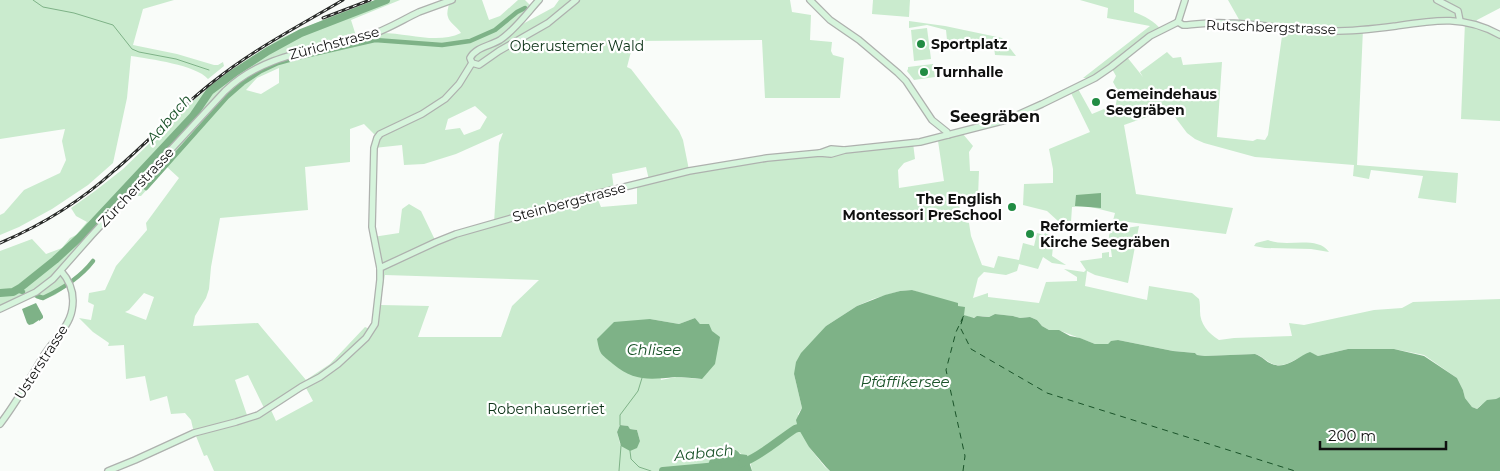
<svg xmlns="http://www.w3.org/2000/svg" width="1500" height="471" font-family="Montserrat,sans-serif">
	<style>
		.green { fill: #caebce; fill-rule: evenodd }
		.water { fill: #7eb287 }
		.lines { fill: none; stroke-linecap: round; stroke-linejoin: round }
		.stream { stroke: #7eb287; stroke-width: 1 }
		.canal { stroke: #7eb287; stroke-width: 4.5 }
		.river { stroke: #7eb287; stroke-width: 8 }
		.ferry { stroke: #1a5329; stroke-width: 1; stroke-dasharray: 6 5; stroke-linecap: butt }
		.secondary-casing { stroke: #aeb1ae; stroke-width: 8 }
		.secondary { stroke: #d6f4dc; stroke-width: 5.5 }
		.rail-casing { stroke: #2a2c2a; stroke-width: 3 }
		.rail { stroke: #fff; stroke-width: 1; stroke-dasharray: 4; stroke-linecap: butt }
		.poi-dot { fill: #218c43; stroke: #fff; stroke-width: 2 }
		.labels { text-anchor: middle; stroke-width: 4.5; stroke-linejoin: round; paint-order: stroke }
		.street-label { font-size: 14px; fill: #101110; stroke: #fff }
		.poi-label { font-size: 14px; font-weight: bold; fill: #101110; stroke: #fff; text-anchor: start }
		.park-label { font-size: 14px; fill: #0b3216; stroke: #fff }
		.water-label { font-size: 15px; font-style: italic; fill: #1a5329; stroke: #fff }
		.quarter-label { font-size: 16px; font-weight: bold; fill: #101110; stroke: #fff }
	</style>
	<rect width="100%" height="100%" fill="#f9fcf9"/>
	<g class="green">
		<path d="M0,0H174L143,9L133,45L177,54L214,65H218L223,62L224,66L208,79C196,65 150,59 131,56L127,98L113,163L88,185L52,209L19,227L0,235V215L4,213L24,190L60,173L66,160L62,141L65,129L0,139Z"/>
		<path d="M376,0H400L351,20L357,39C364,36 372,33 379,33C406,32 436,45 461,33C458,28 449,22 448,17C446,13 449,5 450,1L452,0H482L489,20L500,16L518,0H525L532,7L519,26L554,7L559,0H790L792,12L811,15L810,40L832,42L831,51L833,55L844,58L840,98H765L762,40L638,41L633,44L627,67L631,69L679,131L683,140L689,170L913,143L915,159L904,163L898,170L899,188L944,181L938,141L963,134L973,146L969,152L970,171H979L978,197L959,198L960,215L962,221L969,223L971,236L982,265L994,268L998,256L1019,260L1023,243L1034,246L1037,233L1044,235L1045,233L1054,238L1052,256L1066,265L1052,263L1043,257L1038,269L1019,264L1017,271L1006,275L984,272L978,278L973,298L988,293V297L1039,303L1046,282L1077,281V277L1064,269L1084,272L1086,270L1080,261L1102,258V253L1109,252V257H1112L1109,236L1115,213L1087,206L1072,207L1071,222L1058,221L1047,211L1023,205L1024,184L1053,183V169L1049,149L1090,132L1070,91L1077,87L1092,114L1116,104L1118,91L1113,82L1116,76L1111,67L1095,78H1083L1150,26L1107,18L1108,8L1080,0H1134V12C1144,16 1155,21 1161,30L1127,57L1143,77L1140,72L1167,52L1173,58L1181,57L1183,65L1222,62L1217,137L1253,141L1257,139L1265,140L1268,135L1283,29L1241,23L1228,0H1500V8L1477,20L1475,24L1500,35V121L1461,119L1465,22L1460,21L1363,29L1357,165L1458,173L1456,203L1418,198L1423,176L1371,170L1369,179L1353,176L1354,165L1255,157L1204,143L1195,139L1187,133L1169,109L1124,125L1136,194L1233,208L1226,234L1128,222L1126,223V228L1139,226L1128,283L1095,275L1087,271L1085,286L1147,300L1149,286L1192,293L1199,299C1200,303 1200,306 1200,311C1200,324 1208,333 1219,340L1234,338L1292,336L1289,323L1304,325L1374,310L1402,308L1413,302L1500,299V397C1491,403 1486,399 1477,409L1472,407L1465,398L1463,390L1457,378L1424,355L1394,349H1348L1318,356C1304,348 1293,367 1277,365C1268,364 1263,356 1255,354L1205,356L1197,355L1195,353L1173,351L1118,340L1108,344H1095L1061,331L1049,330L1042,326L1037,320L1030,317L1020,318L1013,316L995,314L989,317L982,316L972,318L964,315L957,306L912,290L900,291L873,299L857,306L826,326L794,374L802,408L798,414L809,447L825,467L830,471H752L750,460C744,457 738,450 732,448C719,445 709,459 707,471H214L207,455L204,456L196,436L155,455L149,454L194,433L191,420L185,413L171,414L167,396L150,401L145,376L126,379L124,345L108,346L109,343L93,332L79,318L91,320L94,305L88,302L89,293L105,290L116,266L147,230L146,223L179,178L167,167L141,196H128L61,271L71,284L55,295L41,300L28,295L0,309V251L32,239L46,254L62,248L70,238L76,235L87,222L76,216L71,208L95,191L123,169L193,101L228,72L281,38L330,17ZM279,68V83L261,94L246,90L257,78ZM475,106L487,117L480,129L464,135L460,128L445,130L448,119ZM364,124L377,137L374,148L402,145L404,165L424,164L456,154L503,133L499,143L494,223L436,242L421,211L409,204L402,209L399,233L373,237L380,280L372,330L365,327L330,364L306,380L262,328L258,323L193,326L195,316L206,298L209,289L211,267L220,218L308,210L305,167L350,162V129ZM646,167L649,180L637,186V204L601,207L596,195L614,190L612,174ZM385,275L539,280L512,306L501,337H418L429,306L381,305L382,292ZM144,293L154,297L146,320L125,312L129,310ZM695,318L700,324L702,379L676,377L661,380L650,319L679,324ZM248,375L265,410L248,418L235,380ZM306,388L313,401L276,421L271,410ZM620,425L627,426L630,429L637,430L640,441L620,444L617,432Z"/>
		<path d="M873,0H910L909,17L872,14Z"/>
		<path d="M909,21L945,26L1002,38L1016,56L995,55L994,47L948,50L946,30L927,25L909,28Z"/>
		<path d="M927,28L931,59L914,61L911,30Z"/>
		<path d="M933,64L935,77L914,80L907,71L908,69V67Z"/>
		<path d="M1268,240C1286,248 1317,235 1329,252L1311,249L1265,248L1254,246L1256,243Z"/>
	</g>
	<g class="water">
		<path d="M1101,193V208L1075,206L1076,195Z"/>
		<path d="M912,290L958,303V306L965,307L964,315L974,318L977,316L989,317L995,314L1013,316L1020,318L1030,317L1037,320L1042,326L1049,330H1059L1070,336L1080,338L1095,344H1108L1111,341L1118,340L1173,351L1195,353L1197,355L1205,356L1255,354C1262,356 1266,362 1272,364C1287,370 1298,356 1310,352L1318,356L1348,349H1394L1424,356L1457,378L1463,390L1465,398L1472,407L1477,409L1487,400L1496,399L1500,397V471H830L826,467L809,447L798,428L796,420L802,408L794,374L796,362L801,353L826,326L857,306L885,295L900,291Z"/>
		<path d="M36,303L43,316V318L39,321V320L33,324L29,325L27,323L22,309Z"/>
		<path d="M695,318L700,324H709L712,331L720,337L715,364L702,379C693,378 684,377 675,377C648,380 634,381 613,364C600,353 600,355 597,339L614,322L650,319L679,324Z"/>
		<path d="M620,425L628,426L630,429L637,430L640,441L637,448L630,451L621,446L617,432Z"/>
		<path d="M723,448C730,448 736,448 740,454L747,455L752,471H707C708,461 713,451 723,448Z"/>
	</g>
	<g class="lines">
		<g class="stream">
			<path d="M33,0L43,7L74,13L113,25L132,49L139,52L176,59L209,70"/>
			<path d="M620,425V415L638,391L642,378"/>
			<path d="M630,451L631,459L639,467L651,471"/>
			<path d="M619,471L621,446"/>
		</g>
		<g class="canal">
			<path d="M146,188L227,97L243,83L261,71L278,63L296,58L375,40L442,45L470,41L495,30L517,12L525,8"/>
			<path d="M17,290L23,292"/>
			<path d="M37,296L43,298C62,289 80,278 93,261"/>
		</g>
		<g class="river">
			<path d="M0,293L13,292L20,288L55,260L80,237L193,116L210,91L234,73L268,51L301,33L386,0"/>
			<path d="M742,463C761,456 778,440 795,429L798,428H807"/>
			<path d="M663,471L718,466"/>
		</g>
		<path class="ferry" d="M963,471L965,456L946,370L956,332L964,315L960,327L971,349L1047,393L1295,471"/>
		<defs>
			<g id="secondary">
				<path d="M810,0L830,20L859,40L898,73L906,81L932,120L947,132L948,135"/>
				<path d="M1437,0L1458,11L1460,21"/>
				<path d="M1178,22L1183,25H1187C1200,24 1213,22 1225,23C1258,23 1291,31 1324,31C1348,32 1373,29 1396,26C1435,20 1464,15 1500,35"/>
				<path d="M1178,22L1185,0"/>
				<path d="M472,63L479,65L499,51L548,23L576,0"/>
				<path d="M820,153L831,149L843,150"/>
				<path d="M380,268L372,227L374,148L377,138L380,134L422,114L445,99L459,84L472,63L470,58C476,47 490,46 500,40C515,30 527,13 539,0"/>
				<path d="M0,309L36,292L53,279L91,236L225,91C264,53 317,51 367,36C385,31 402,20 419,12C430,8 441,4 452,0"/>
				<path d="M0,424C17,402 30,378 44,355C53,341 69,327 72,310C75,294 71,282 61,271"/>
				<path d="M108,471L135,460L194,433L236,422L258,415L301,387L320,377L338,364L366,338L375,324L380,280V268L436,242L456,234L596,194L689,171L767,158L820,153L831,154L845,150L920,142L1006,120L1042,104L1095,78L1111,67L1150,36L1178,22"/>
			</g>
		</defs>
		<use href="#secondary" class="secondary-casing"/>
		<use href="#secondary" class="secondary"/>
		<defs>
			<g id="rail">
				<path d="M323,18L370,0"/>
				<path d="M0,243C42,225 81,201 115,170C149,141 179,108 214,81C254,49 299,26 343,0"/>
			</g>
		</defs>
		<use href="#rail" class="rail-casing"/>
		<use href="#rail" class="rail"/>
	</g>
	<g class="poi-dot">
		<circle cx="921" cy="44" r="5"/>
		<circle cx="924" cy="72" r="5"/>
		<circle cx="1096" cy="102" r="5"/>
		<circle cx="1012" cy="207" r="5"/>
		<circle cx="1030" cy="234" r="5"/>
	</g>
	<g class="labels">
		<g class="street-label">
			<text transform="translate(1271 27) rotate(2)" y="5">Rutschbergstrasse</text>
			<text transform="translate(334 43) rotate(-15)" y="5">Zürichstrasse</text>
			<text transform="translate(136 187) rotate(-47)" y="5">Zürcherstrasse</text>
			<text transform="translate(569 202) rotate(-15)" y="5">Steinbergstrasse</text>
			<text transform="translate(41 362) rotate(-57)" y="5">Usterstrasse</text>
		</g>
		<g class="poi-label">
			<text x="931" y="49">Sportplatz</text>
			<text x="934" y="77">Turnhalle</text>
			<text x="1106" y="99">Gemeindehaus<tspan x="1106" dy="16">Seegräben</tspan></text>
			<text x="1002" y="204" text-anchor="end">The English<tspan x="1002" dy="16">Montessori PreSchool</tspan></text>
			<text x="1040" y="231">Reformierte<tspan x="1040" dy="16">Kirche Seegräben</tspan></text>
		</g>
		<g class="park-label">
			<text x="577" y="51">Oberustemer Wald</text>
			<text x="546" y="414">Robenhauserriet</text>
		</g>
		<g class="water-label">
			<text transform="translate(169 119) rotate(-49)" y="5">Aabach</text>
			<text x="654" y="355">Chlisee</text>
			<text x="905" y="387">Pfäffikersee</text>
			<text transform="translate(704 453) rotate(-6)" y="5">Aabach</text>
		</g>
		<g class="quarter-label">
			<text x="995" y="122">Seegräben</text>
		</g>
	</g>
	<path d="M1320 441v8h126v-8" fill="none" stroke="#101110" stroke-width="2.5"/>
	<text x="1328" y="441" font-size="15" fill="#101110" stroke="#ffffff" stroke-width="4" paint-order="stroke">200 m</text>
</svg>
